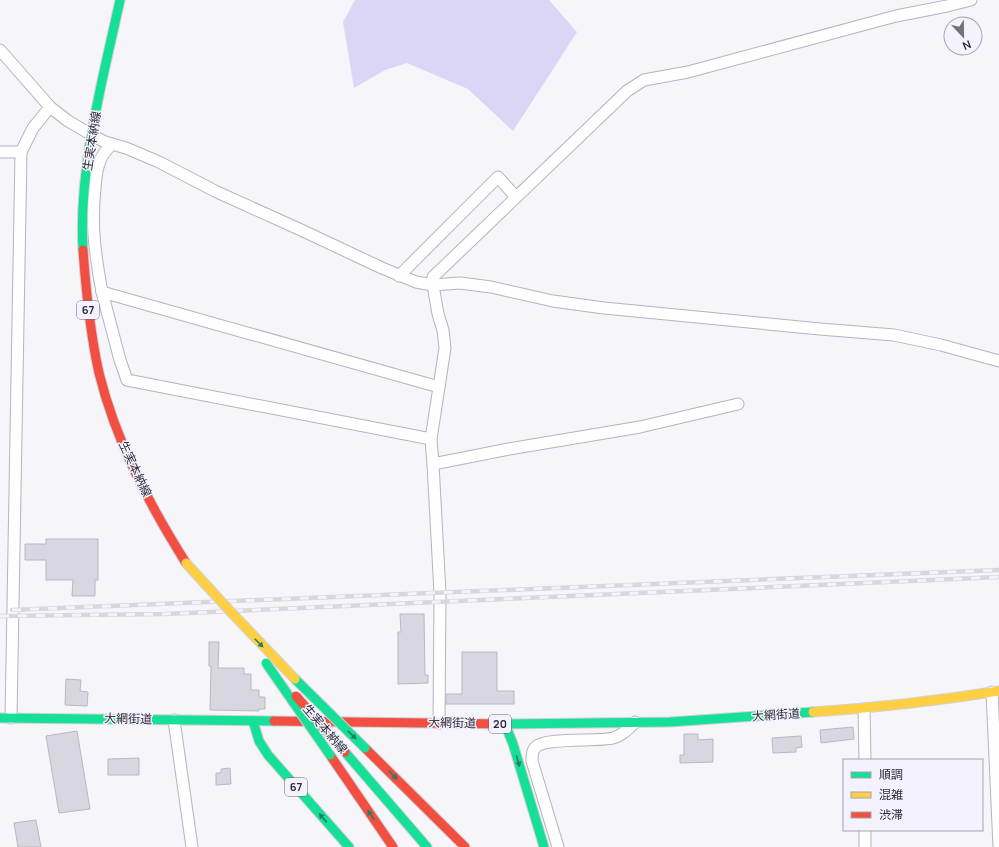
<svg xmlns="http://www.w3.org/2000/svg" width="999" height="847" font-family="Manrope,'Noto Sans JP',sans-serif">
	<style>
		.forest { fill: #dbd6f5 }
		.building { fill: #d7d6e1; stroke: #b8b8bf }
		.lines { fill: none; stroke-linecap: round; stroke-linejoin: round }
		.street-casing { stroke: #b5b4bb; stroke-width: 13 }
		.fast-casing { stroke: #d1d1d5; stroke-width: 11 }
		.slow-casing { stroke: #d1d1d5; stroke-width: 11 }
		.jam-casing { stroke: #d1d1d5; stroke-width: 11 }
		.street { stroke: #fefefe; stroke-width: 11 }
		.fast { stroke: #16e098; stroke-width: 9 }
		.slow { stroke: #ffcf43; stroke-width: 9 }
		.jam { stroke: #f24e42; stroke-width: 9 }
		.rail-casing { stroke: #d8d7da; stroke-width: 4.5 }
		.rail { stroke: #f3f2fd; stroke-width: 3; stroke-dasharray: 9; stroke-linecap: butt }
		.fast-bridge-casing { stroke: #d1d1d5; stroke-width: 11; stroke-linecap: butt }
		.slow-bridge-casing { stroke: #d1d1d5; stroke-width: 11; stroke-linecap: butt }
		.jam-bridge-casing { stroke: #d1d1d5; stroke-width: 11; stroke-linecap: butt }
		.fast-bridge { stroke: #16e098; stroke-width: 9 }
		.slow-bridge { stroke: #ffcf43; stroke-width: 9 }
		.jam-bridge { stroke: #f24e42; stroke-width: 9 }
		.oneway { fill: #237d62 }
		.labels { text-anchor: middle; stroke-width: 3; stroke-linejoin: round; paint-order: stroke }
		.shield { fill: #f3f2fd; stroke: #696772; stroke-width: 1 }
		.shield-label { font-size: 11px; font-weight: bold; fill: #2e2c36 }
		.street-label { font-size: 12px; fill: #2e2c36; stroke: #f3f2fd }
	</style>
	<rect width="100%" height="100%" fill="#f5f5fa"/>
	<path class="forest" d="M355,0H549L577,32L513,131L468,89L407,63L385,70L354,88L343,22Z"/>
	<g class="building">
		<path d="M46,539H98V580H95V596H72L73,580H46V560H25V544H46Z"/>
		<path d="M400,614H424L425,675H428V683L398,684V632H401Z"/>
		<path d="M209,642H219L218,668H244V674H251V690H259V697H265V709H259V711L210,710L211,666H209Z"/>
		<path d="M462,652H497V691H514V704H446V694H462Z"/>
		<path d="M66,679L81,680L80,691L88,692L87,706L65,705Z"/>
		<path d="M853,727L854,739L821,743L820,730Z"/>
		<path d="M77,731L90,809L59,813L46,736Z"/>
		<path d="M684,734H698V740L713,739V762L680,763V755H684Z"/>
		<path d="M801,736L802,747L796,748V752L773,753L772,738Z"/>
		<path d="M139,758V775H108V759Z"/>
		<path d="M230,768L231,784L216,785V773H221V769Z"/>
		<path d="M36,820L41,847H18L14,823Z"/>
	</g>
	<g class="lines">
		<defs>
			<g id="street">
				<path d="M0,50L50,107L68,121L92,135L105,142L126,148L159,162L217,192L299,229L382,268L416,282L433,285L460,283L491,287L553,301L604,308L820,329L894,335L941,345L999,361"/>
				<path d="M112,144C107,149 102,154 100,161C96,170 96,179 95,188C91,226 95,254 102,292L439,387"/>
				<path d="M0,152H21"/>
				<path d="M399,276L498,177L516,197"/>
				<path d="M102,292L120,360L127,380L431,439"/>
				<path d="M738,404L640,427L509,449L433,464L431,439L445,348L443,330L438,314L433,285V277L627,91L644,80L688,72L896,16L947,6L971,0"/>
				<path d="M433,464L440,593L439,723"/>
				<path d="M992,692L999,847"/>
				<path d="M864,709L865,760"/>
				<path d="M11,718L21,152L33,128L50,107"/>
				<path d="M174,720L192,847"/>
				<path d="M558,847L532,761C532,756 532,750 536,747C546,737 597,742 613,738C622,736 629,728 635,722"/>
				<path d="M865,847V830"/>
			</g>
			<g id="fast">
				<path d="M83,250C78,169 103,79 120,0"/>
				<path d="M0,718L274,721"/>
				<path d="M253,721L259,741L268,755L349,847"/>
				<path d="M503,724L670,722L813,712"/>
				<path d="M505,724L513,744L544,847"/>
				<path d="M345,752L427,847"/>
			</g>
			<path id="slow" d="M813,712C876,708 937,701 999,691"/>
			<g id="jam">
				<path d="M83,250C86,291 90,333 99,373C116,442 149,504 186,563"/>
				<path d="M274,721L503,724"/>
				<path d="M365,748L465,847"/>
				<path d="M330,755L393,847"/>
			</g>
		</defs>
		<use href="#street" class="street-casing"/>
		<use href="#fast" class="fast-casing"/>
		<use href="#slow" class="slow-casing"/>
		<use href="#jam" class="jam-casing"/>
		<use href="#street" class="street"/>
		<use href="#fast" class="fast"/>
		<use href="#slow" class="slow"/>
		<use href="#jam" class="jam"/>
		<defs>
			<g id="rail">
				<path d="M12,610L999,570"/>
				<path d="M0,616L165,614L999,577"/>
			</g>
		</defs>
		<use href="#rail" class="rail-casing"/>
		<use href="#rail" class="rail"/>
		<defs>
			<g id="fast-bridge">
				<path d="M266,663L330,755"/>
				<path d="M295,679L365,748"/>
			</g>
			<path id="slow-bridge" d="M186,563L229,610L295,679"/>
			<path id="jam-bridge" d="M296,696L345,752"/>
		</defs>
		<use href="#fast-bridge" class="fast-bridge-casing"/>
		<use href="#slow-bridge" class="slow-bridge-casing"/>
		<use href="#jam-bridge" class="jam-bridge-casing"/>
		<use href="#fast-bridge" class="fast-bridge"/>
		<use href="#slow-bridge" class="slow-bridge"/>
		<use href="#jam-bridge" class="jam-bridge"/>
	</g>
	<defs><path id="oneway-solid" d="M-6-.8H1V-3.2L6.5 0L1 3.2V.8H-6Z"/></defs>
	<g class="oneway">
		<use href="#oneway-solid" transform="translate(259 643) rotate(45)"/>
		<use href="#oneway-solid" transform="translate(352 735) rotate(44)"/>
		<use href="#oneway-solid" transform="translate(518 761) rotate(74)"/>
		<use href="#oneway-solid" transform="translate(393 775) rotate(45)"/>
		<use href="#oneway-solid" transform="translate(371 815) rotate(-124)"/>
		<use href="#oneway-solid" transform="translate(323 818) rotate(-131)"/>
	</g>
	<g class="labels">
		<g class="shield">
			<rect x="77" y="301" width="22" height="18" rx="3"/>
			<rect x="489" y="715" width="22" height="18" rx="3"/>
			<rect x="285" y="778" width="22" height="18" rx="3"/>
		</g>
		<g class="shield-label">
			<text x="88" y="314">67</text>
			<text x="500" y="728">20</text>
			<text x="296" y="791">67</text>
		</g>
		<g class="street-label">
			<text transform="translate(92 141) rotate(-81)" y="4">生実本納線</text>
			<text transform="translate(135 469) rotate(65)" y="4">生実本納線</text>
			<text transform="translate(776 715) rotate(-4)" y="4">大網街道</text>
			<text transform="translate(128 719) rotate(1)" y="4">大網街道</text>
			<text transform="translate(452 723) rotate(1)" y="4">大網街道</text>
			<text transform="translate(325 729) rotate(49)" y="4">生実本納線</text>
		</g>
	</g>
	<rect x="843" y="759" width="140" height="72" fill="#f3f2fd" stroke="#a4a3ad"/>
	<rect x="851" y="772" width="20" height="6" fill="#16e098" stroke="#a4a3ad"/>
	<text x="879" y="779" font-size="12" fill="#2e2c36">順調</text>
	<rect x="851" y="792" width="20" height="6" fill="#ffcf43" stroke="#a4a3ad"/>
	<text x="879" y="799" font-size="12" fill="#2e2c36">混雑</text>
	<rect x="851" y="812" width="20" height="6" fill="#f24e42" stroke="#a4a3ad"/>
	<text x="879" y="819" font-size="12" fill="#2e2c36">渋滞</text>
	<g transform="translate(963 36) rotate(158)"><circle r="19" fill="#f3f2fd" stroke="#a4a3ad"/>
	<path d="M0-3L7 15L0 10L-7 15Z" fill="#74727b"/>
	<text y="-6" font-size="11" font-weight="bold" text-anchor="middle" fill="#2e2c36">N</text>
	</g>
</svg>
